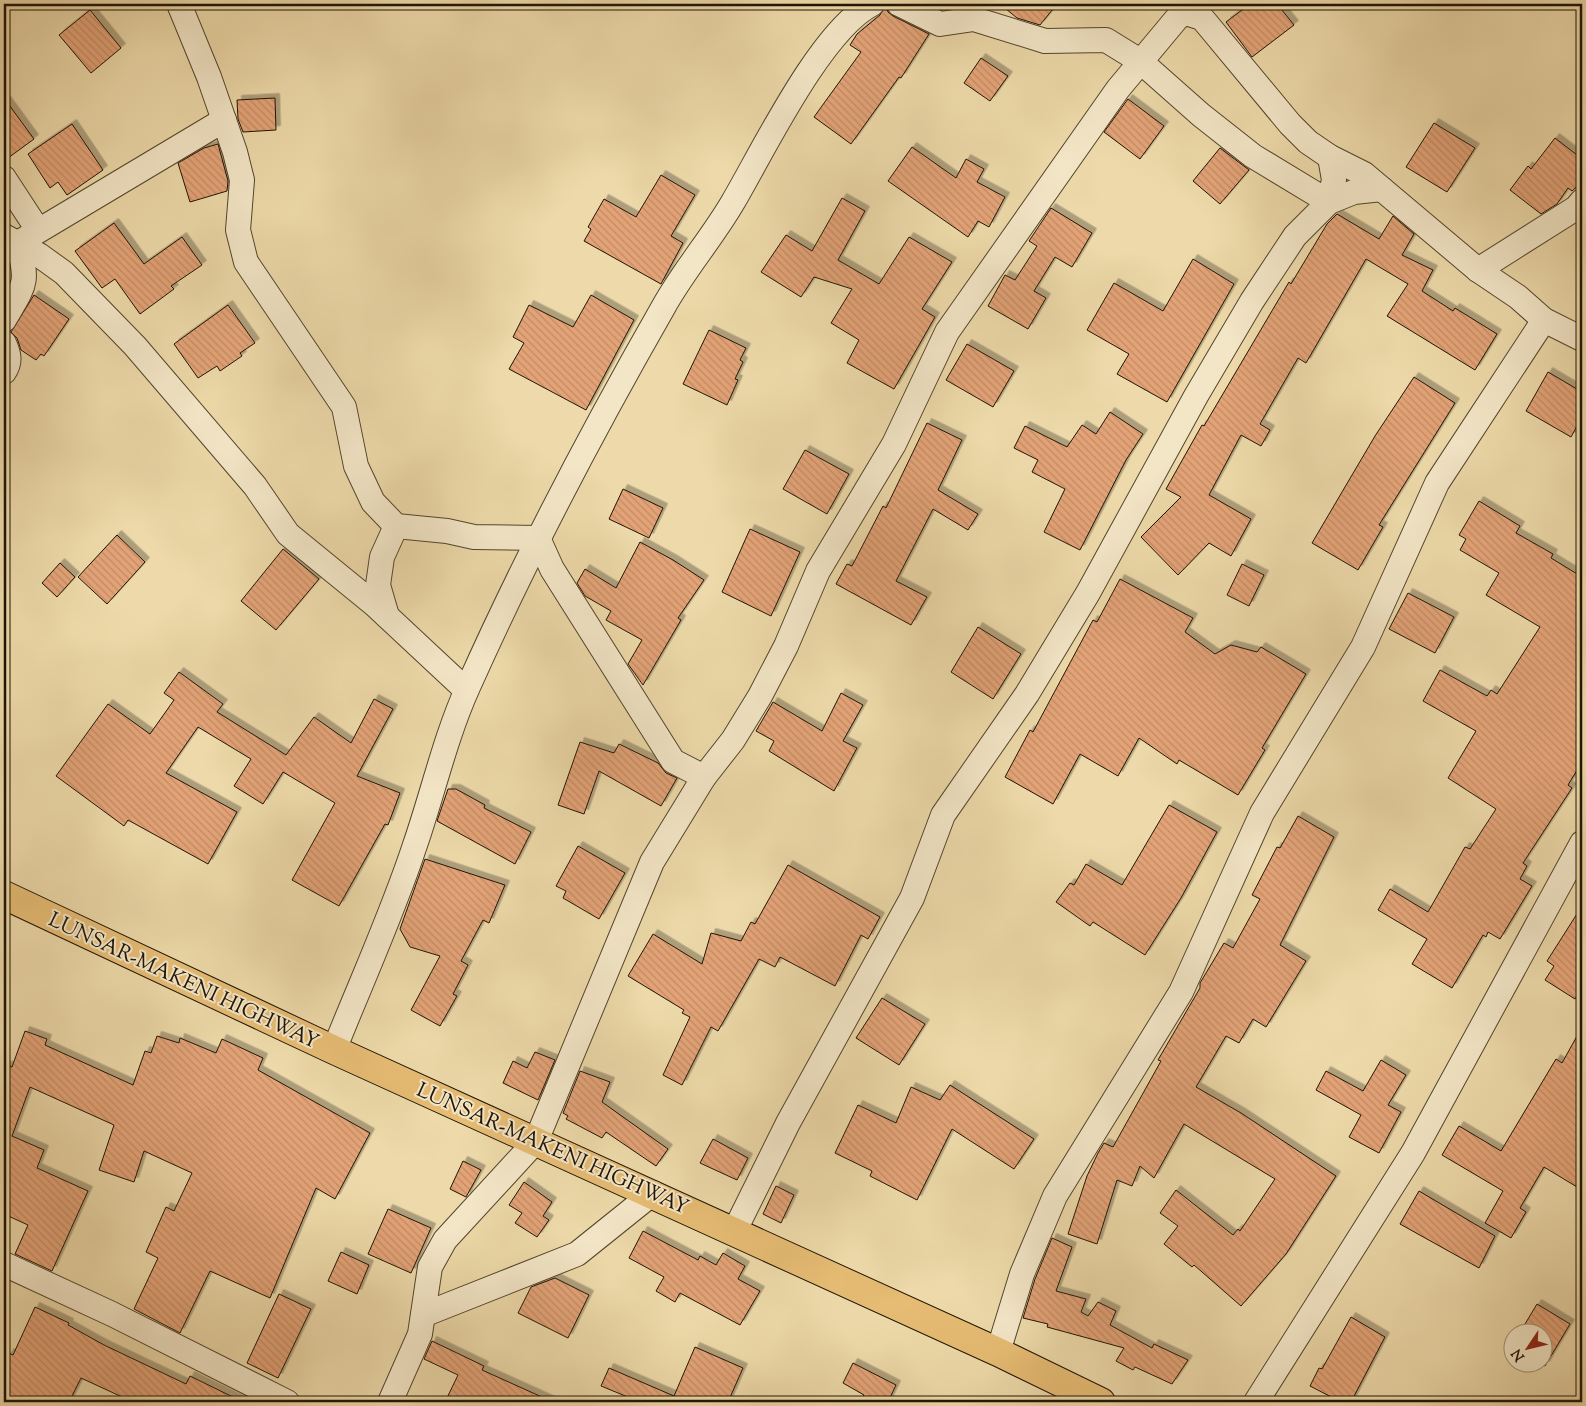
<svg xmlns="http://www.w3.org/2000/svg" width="1586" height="1406" font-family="'Sorts Mill Goudy',serif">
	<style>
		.building { fill: url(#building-back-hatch); stroke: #1f1404; filter: url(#shadow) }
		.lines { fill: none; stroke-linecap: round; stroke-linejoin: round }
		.minor-casing { stroke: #52452d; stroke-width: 26 }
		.primary-casing { stroke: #1f1404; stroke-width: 30 }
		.minor { stroke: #f3e6c7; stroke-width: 24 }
		.primary { stroke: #e6bc74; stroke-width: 28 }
		.labels { text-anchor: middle; stroke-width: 4; stroke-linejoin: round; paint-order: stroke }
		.street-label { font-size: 21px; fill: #1f1404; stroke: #f3e6c7 }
	</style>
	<defs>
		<pattern id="building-back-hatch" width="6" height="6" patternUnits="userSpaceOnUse" patternTransform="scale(1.25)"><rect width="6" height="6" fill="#e3a377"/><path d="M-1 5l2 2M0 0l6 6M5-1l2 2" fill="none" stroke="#c28b65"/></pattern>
		<filter id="shadow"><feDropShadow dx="4.5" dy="-4.5" stdDeviation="0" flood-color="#0004"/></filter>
	</defs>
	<rect width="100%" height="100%" fill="#edd9a9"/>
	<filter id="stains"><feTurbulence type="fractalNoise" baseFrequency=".004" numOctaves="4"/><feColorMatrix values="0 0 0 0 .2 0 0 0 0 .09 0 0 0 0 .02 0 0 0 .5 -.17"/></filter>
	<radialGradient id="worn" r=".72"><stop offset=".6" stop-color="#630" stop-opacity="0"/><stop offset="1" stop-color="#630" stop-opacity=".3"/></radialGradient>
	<g class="building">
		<path d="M1000,4H1057L1040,25L1017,18Z"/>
		<path d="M1250,4H1277L1294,25L1252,57L1226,22Z"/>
		<path d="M885,5L888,12L893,16L929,34L901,78L899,77L851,144L814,117L861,52L850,45L857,34L880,15Z"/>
		<path d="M90,10L121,48L91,73L59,35Z"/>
		<path d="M981,58L1008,76L990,101L964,83Z"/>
		<path d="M4,98L34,139L4,161Z"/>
		<path d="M275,98L276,130L243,132L238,119L237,100Z"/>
		<path d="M1128,99L1164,126L1140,159L1104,132Z"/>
		<path d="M1434,123L1475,148L1447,192L1406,167Z"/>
		<path d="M72,124L103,170L67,195L58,182L50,188L28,154Z"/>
		<path d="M1555,138L1582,159V182L1572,191L1568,188L1557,204L1541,214L1510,190L1528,166L1531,169Z"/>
		<path d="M218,144L228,181L227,191L190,202L178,163L204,148Z"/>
		<path d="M912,147L956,178L966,159L984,169L977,182L1005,197L989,227L978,221L968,237L888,181Z"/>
		<path d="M1220,148L1249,170L1220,204L1193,181Z"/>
		<path d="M661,175L695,195L671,236L683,243L661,284L584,241L591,229L588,227L604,199L636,217Z"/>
		<path d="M842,198L865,211L838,260L879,284L909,237L952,262L922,309L935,317L894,389L847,363L859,340L831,323L852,289L814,277L801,297L761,272L786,235L812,251Z"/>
		<path d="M1051,208L1092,233L1072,267L1055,257L1034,291L1046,298L1028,329L988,306L1005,275L1015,280L1037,246L1029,241Z"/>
		<path d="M1337,214L1379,239L1393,216L1414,234L1402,255L1433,270L1422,291L1453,311L1455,308L1497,334L1475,370L1387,316L1408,284L1366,259L1306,363L1298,358L1260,424L1270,430L1261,446L1241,435L1209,495L1251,519L1231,556L1209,543L1178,575L1141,537L1181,497L1166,489L1202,425L1204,426L1289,282L1291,284L1327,224Z"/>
		<path d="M114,223L144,264L182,237L202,265L171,286L174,289L140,314L115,279L102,288L75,251Z"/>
		<path d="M1193,259L1234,284L1167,402L1117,374L1129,354L1087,330L1114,283L1163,311Z"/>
		<path d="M34,295L69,319L44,356L41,354L36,360L21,350L17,338L11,332Z"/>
		<path d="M591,295L634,320L586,410L509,369L524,343L513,337L529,305L573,327Z"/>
		<path d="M228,305L255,343L240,353L242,356L220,371L217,366L198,378L174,344Z"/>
		<path d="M709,330L746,348L740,360L743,362L735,379L738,380L727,405L683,384Z"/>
		<path d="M967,344L1014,371L993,407L946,380Z"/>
		<path d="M1548,372L1582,392V417L1571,437L1526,411Z"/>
		<path d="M1414,377L1455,403L1379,525L1383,527L1358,570L1312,543L1375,436Z"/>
		<path d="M1110,412L1143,434L1126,460L1080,550L1044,532L1065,489L1032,472L1038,460L1014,448L1025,426L1067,447L1082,425L1096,434Z"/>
		<path d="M927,423L962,440L938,490L978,514L968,530L933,509L896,581L927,597L911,625L836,584L847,564L852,566L883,506L886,508Z"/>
		<path d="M805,450L849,474L827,514L783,489Z"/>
		<path d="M623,489L663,508L649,538L609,519Z"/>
		<path d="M1479,501L1520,526L1516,533L1553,554L1551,558L1582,577V762L1568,785L1572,788L1523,863L1527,866L1520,879L1532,886L1500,939L1488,932L1486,937L1483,935L1452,988L1412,964L1427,939L1378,910L1390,889L1428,912L1465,847L1470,849L1496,809L1448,778L1476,731L1423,701L1440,670L1487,696L1491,690L1497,694L1540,627L1486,595L1499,573L1460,550L1466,539L1459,535Z"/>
		<path d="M750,529L800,552L771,616L722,592Z"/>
		<path d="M117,535L145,562L107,604L78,577Z"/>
		<path d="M640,542L673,560L704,580L678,618L681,620L643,685L628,664L642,640L606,620L611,611L585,596L577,583L585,569L616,588Z"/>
		<path d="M283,549L319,579L276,630L241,601Z"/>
		<path d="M60,563L75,577L57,597L42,583Z"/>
		<path d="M1242,564L1264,575L1249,606L1227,595Z"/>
		<path d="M1120,579L1193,618L1185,632L1215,654L1231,645L1257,652L1261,647L1306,674L1262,748L1265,750L1238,795L1179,760L1177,764L1139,738L1118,776L1080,754L1053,804L1005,777L1030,730L1033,732L1093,620L1097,622Z"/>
		<path d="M1408,593L1454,617L1435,653L1389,629Z"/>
		<path d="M978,627L1021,654L993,699L951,672Z"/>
		<path d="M179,672L223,704L217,712L286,755L314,717L351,743L374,699L393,709L357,776L400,793L388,825L385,824L339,906L292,880L335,803L283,772L263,804L234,786L251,759L198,727L166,773L237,812L208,864L128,820L124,826L56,776L108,704L150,734L174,700L164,693Z"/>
		<path d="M841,693L863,705L843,741L857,748L834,791L769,751L774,741L756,731L773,702L822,731Z"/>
		<path d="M580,742L614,753L619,744L658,763L666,773L677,778L661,806L599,771L584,814L558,805Z"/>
		<path d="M448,789H456L485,805L484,808L531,832L515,864L437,821Z"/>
		<path d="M1169,805L1217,832L1181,898L1145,955L1093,922L1090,926L1056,902L1070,883L1074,885L1086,864L1122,885Z"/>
		<path d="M1298,816L1334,837L1280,945L1306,961L1266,1027L1253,1019L1239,1043L1226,1036L1196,1087L1241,1113L1336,1176L1286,1254L1241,1306L1194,1265L1192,1267L1164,1244L1178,1226L1160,1213L1176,1190L1233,1235L1238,1229L1240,1231L1275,1179L1184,1124L1154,1178L1140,1166L1132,1186L1117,1180L1097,1244L1068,1234L1087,1176L1098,1153L1104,1143L1113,1147L1161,1061L1158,1060L1200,988V983L1224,943L1233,948L1260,899L1252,895L1277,847L1280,848Z"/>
		<path d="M578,846L625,873L599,919L563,898L566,891L556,886Z"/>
		<path d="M425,859L505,885L489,923L483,920L461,961L468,965L453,994L457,996L440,1026L411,1010L440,956L410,947L400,929Z"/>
		<path d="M788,865L880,917L868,939L861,935L835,986L780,957L775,967L759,959L718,1031L711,1027L682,1085L663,1075L690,1017L682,1013L684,1010L628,976L653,934L702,964L711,933L741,941L751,922L755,924Z"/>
		<path d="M1582,906V987L1575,999L1545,980L1554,966L1547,961Z"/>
		<path d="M882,998L925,1024L899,1065L856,1038Z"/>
		<path d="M1582,1027V1190L1544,1167L1520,1208L1526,1212L1511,1238L1485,1223L1503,1191L1442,1155L1459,1126L1501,1151L1556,1059L1562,1063Z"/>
		<path d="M25,1031L47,1039L45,1045L133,1085L145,1051L151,1053L157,1036L179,1043L180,1038L216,1053L222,1039L263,1058L258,1070L370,1133L335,1199L316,1188L270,1298L210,1271L180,1333L134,1309L158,1258L146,1252L166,1207L174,1211L192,1173L144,1151L134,1182L99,1170L114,1125L30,1087L12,1136L44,1150L37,1168L88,1191L52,1271L15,1254L28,1225L4,1214V1065L12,1067Z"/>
		<path d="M535,1052L555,1060L538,1100L503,1083L513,1061L527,1068Z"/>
		<path d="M1381,1060L1406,1075L1388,1105L1401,1112L1379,1153L1349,1137L1361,1115L1316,1090L1326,1071L1363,1091Z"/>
		<path d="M580,1071L610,1082L602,1102L668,1149L656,1166L606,1132L602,1138L566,1119L568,1116L563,1113Z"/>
		<path d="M950,1085L1034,1139L1014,1169L952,1129L917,1200L870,1176L872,1171L835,1153L858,1105L896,1123L911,1087L940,1100Z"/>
		<path d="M713,1139L748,1158L737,1180L700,1163Z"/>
		<path d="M463,1161L481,1170L466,1197L450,1189Z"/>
		<path d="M524,1182L552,1202L543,1216L549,1220L537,1237L515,1223L522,1213L509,1205Z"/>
		<path d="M776,1186L794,1195L781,1223L763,1214Z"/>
		<path d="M1419,1191L1495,1236L1479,1268L1400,1224Z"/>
		<path d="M388,1209L431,1228L411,1273L368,1254Z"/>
		<path d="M643,1231L698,1260L700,1256L716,1265L723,1253L745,1266L738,1279L760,1291L740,1325L680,1293L675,1302L656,1291L664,1277L629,1258Z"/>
		<path d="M1052,1238L1072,1247L1056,1291L1086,1299L1081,1312L1088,1316L1098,1302L1116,1311L1110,1325L1152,1348L1154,1344L1188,1360L1172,1384L1135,1367L1133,1370L1116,1361L1124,1348L1047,1327L1048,1324L1023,1318L1035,1279Z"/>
		<path d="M341,1252L369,1265L357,1294L328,1281Z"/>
		<path d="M555,1278L589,1295L568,1338L518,1313L531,1287Z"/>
		<path d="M279,1294L311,1309L278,1378L247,1363Z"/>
		<path d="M1537,1304L1570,1324L1545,1366L1541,1364H1544V1334H1519Z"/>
		<path d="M35,1307L69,1323L68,1325L104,1345L186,1384L190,1376L243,1402H133L81,1378L69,1402H21L4,1393V1364L9,1353L13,1355Z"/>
		<path d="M1351,1317L1385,1337L1351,1402H1341L1310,1386L1319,1368L1322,1369Z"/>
		<path d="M432,1341L484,1366L482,1370L553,1402H445L458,1375L424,1359Z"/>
		<path d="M695,1347L743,1368L728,1402H640L601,1386L609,1368L674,1396Z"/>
		<path d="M853,1363L896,1385L888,1402H860L864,1395L843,1383Z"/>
	</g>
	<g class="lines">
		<defs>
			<g id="minor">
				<path d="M179,4L209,77L235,152L242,180L238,230L246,262L344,407L356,466L373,502L396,526L447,531L474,537L538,538L552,569L673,761L704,777"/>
				<path d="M899,4L940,24L974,19L1045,41L1106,40L1140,61L1201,115L1253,156L1329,202L1334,180L1330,157"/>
				<path d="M4,178L38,230"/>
				<path d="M4,236L39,255L64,273L135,346L255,486L288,534L375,605L466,690"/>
				<path d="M1478,270L1576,208L1582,201"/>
				<path d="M4,320C25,284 29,284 18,243L224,120"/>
				<path d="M4,343C9,354 11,362 4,372"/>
				<path d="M387,616L378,585L382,557L396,526"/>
				<path d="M334,1050C361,982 392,915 415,845C433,793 445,738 468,687C526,557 593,430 664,306C684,270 712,238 733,202C763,151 821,30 872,4"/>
				<path d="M735,1230L788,1123L912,898L943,815L1027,694L1088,593L1196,396L1252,301L1295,236L1329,202L1354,192L1382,189"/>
				<path d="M4,1264L112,1314L287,1402"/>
				<path d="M423,1315L577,1254L653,1193"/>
				<path d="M998,1352L1022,1274L1055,1196L1181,992L1262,813L1363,647L1437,483L1544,320"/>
				<path d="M390,1402L420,1334L430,1267L445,1240L536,1141L652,862L704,777L733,740L760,696L786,646L818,571L894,444L947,332L1118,89L1178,17L1186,13L1202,18L1290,124L1308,142L1330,157L1364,174L1478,270L1518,297L1544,320L1582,339"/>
				<path d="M1256,1402L1413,1153L1582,843"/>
			</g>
			<path id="primary" d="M4,895L334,1050L998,1352L1101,1402"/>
		</defs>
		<use href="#minor" class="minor-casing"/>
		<use href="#primary" class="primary-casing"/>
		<use href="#minor" class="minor"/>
		<use href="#primary" class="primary"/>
	</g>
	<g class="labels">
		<g class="street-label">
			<text transform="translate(184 980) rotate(25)" y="7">LUNSAR-MAKENI HIGHWAY</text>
			<text transform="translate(553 1148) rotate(24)" y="7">LUNSAR-MAKENI HIGHWAY</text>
		</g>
	</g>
	<rect width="1586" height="1406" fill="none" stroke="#edd9a9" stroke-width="20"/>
	<rect x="5" y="5" width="1576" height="1396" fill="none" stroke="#1f1404" stroke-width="2.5"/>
	<rect x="10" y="10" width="1566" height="1386" fill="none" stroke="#1f1404"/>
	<g transform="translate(1528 1348) rotate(235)"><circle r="24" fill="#f3e6c7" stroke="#9e9279"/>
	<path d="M0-4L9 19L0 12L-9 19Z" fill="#8f2418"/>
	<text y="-8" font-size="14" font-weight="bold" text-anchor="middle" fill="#1f1404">N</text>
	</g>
	<rect width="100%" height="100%" filter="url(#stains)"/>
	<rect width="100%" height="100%" fill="url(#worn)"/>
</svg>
